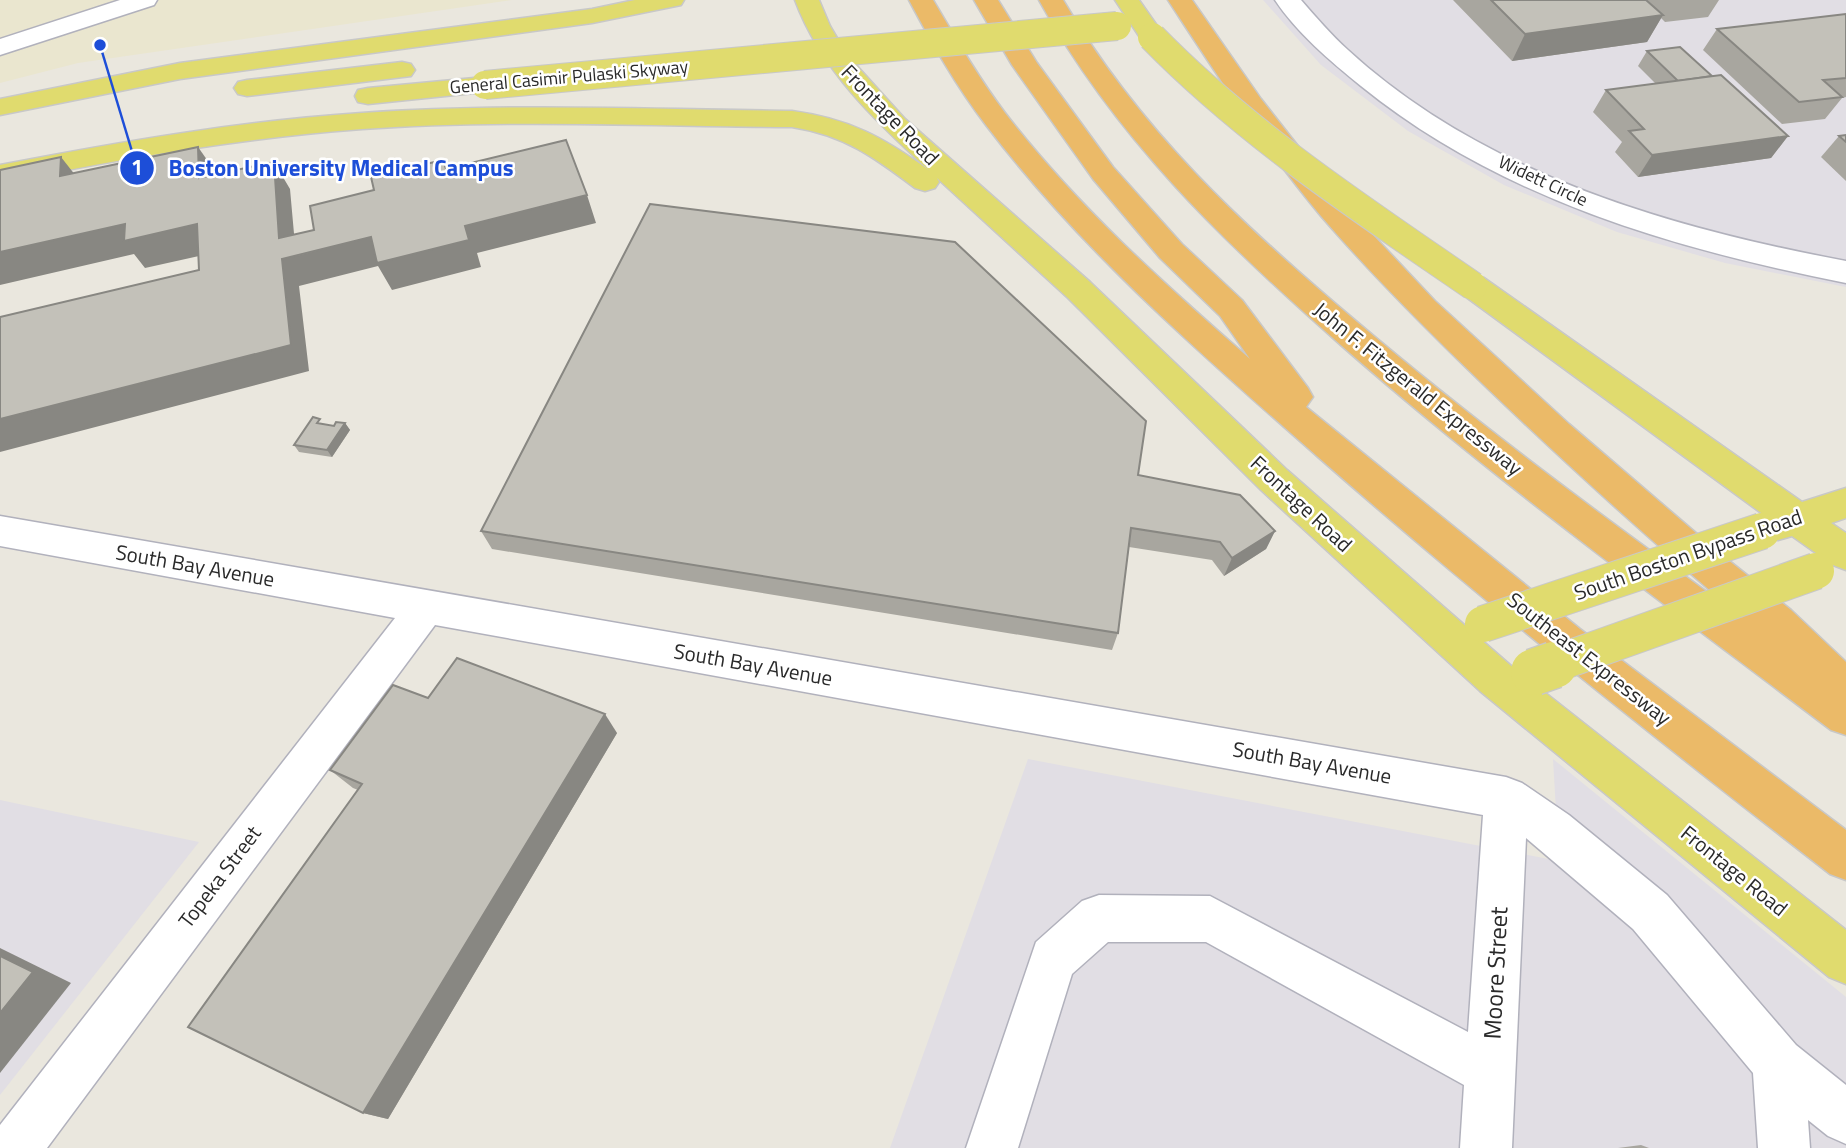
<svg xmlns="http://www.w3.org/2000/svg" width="1846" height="1148" font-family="'Titillium Web',sans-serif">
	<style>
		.industrial { fill: #e1dee4 }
		.education { fill: #eae6cf }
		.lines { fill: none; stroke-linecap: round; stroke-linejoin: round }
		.minor-casing { stroke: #b1b1bc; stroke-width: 3 }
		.major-casing { stroke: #c8c8c8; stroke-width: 3 }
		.highway-casing { stroke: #c8c8c8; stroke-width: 3 }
		.minor { fill: #fff; fill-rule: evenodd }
		.major { fill: #e0db6e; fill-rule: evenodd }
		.highway { fill: #ebba68; fill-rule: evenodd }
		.major-bridge-far2-casing { stroke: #c8c8c8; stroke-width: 30; stroke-linecap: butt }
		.major-bridge-far1-casing { stroke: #c8c8c8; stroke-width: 38; stroke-linecap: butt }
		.major-bridge-casing { stroke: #c8c8c8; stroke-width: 49; stroke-linecap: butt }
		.major-bridge-far2 { stroke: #e0db6e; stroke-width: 28 }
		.major-bridge-far1 { stroke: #e0db6e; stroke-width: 36 }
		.major-bridge { stroke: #e0db6e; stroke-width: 46 }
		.wall { fill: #a8a69f }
		.shaded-wall { fill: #888782 }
		.building { fill: #c3c1b9; stroke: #888782; stroke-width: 2 }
		.labels { text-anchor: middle; stroke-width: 5; stroke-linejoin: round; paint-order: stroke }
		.far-street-label { font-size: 18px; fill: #2a2a2a; stroke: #fff }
		.street-label { font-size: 21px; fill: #2a2a2a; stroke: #fff }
		.near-street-label { font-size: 24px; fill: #2a2a2a; stroke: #fff }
		.leader { fill: none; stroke: #1d4ed8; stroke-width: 2.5 }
		.callout-dot { fill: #1d4ed8; stroke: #fff; stroke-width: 2.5 }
		.mark-label { font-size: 21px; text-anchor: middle; font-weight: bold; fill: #fff }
		.callout-label { font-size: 23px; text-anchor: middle; font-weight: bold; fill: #1d4ed8; stroke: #fff; stroke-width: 5; stroke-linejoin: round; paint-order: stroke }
	</style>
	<rect width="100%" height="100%" fill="#eae7de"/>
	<g class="industrial">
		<path d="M1263,0H1846V287L1725,263L1617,232L1504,185L1408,131L1321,65Z"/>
		<path d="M1028,759L1559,861L1553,759L1846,997V1148H890Z"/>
		<path d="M0,800L199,842L0,1095Z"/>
	</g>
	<path class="education" d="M0,0H512L78,63L0,83Z"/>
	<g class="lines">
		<defs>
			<g id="minor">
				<path d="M120,0H157L154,5L0,55V39Z"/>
				<path d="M1275,0H1301C1316,17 1331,35 1348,50C1483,174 1670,228 1846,261V283C1674,249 1499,198 1361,86C1330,61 1297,33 1275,0Z"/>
				<path d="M0,516L1506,777L1522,783L1569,815L1667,895L1796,1045L1846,1085V1144L1828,1136L1808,1120L1810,1148H1758L1753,1073L1633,929L1526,838L1512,1148H1460L1464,1085L1206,942H1108L1072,974L1018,1148H966L1036,942L1082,901L1099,895L1210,896L1468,1032L1483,815L435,625L47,1148H0V1125L395,618L0,546Z"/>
			</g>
			<g id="major">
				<path d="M635,0H684L681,5L592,23L180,79L0,115V99L180,63L592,9Z"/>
				<path d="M795,0H819L830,26L847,55L905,119L1090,282L1287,470L1510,665L1846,930V984L1829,977L1480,691L1261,490L1068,298L937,178L939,182L935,188L925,191L915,188C874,157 844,135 792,127C649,126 505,119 362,129C240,138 120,159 0,183V165C120,142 240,121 362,113C505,103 649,109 792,111C850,119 883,137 930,171C876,122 821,70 795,0Z"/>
				<path d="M1115,0H1139L1165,37L1161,42L1152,45L1143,42Z"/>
				<path d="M402,62L411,64L415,70L411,76L247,96L238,94L234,88L238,82L247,80Z"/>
				<path d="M485,77L494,79L498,85L494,91L368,104L358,102L355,96L358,90L368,88Z"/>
				<path d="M1473,275L1484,278L1802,502L1846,488V518L1831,523L1846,533V570L1833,565L1792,536L1778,540L1765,536L1759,525L1764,515L1462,294L1457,286L1462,278Z"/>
			</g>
			<g id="highway">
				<path d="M909,0H933C956,39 978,77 1005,113C1076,205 1163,283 1250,359L1220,316L1160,258L1093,179L1012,65L974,0H998L1037,63L1113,167L1182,244L1242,300L1308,388L1313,397L1306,407L1580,629L1846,830V880L1830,874C1656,739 1483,602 1317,456C1200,353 1081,250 986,125C956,86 932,43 909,0Z"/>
				<path d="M1039,0H1063C1140,131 1242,225 1357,322C1481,427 1611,523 1743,618C1661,550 1583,479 1506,406C1442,345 1379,283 1321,216C1264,148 1216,73 1168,0H1192L1261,99L1341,201L1435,301L1569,424L1718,552L1791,610L1846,662V735L1831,730C1666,605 1498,483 1342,346C1224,242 1116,139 1039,0Z"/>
			</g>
		</defs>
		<use href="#minor" class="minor-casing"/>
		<use href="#major" class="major-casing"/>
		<use href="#highway" class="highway-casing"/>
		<use href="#minor" class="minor"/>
		<use href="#major" class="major"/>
		<use href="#highway" class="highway"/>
		<defs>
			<g id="major-bridge-far2">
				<path d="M1152,37C1248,135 1361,209 1473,286"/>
				<path d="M485,85L1117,26"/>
			</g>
			<g id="major-bridge-far1">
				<path d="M1483,624L1762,531"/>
				<path d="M1549,666L1816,571"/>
			</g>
			<path id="major-bridge" d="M1534,672L1554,665"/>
		</defs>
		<use href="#major-bridge-far2" class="major-bridge-far2-casing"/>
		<use href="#major-bridge-far1" class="major-bridge-far1-casing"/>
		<use href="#major-bridge" class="major-bridge-casing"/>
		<use href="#major-bridge-far2" class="major-bridge-far2"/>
		<use href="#major-bridge-far1" class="major-bridge-far1"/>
		<use href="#major-bridge" class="major-bridge"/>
	</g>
	<g class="wall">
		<path d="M1453,0H1719L1708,17L1665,22L1661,18L1647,42L1512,61Z"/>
		<path d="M1846,14V97L1842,98L1825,119L1782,124L1703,50L1717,29Z"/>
		<path d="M1647,51L1712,76L1788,136L1771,158L1638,177L1615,152L1622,142L1593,112L1606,90L1656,84L1638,66Z"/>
		<path d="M1846,135V181L1821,157L1839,136Z"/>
		<path d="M345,423L350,430L332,457L299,452L294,445L324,424L334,426Z"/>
		<path d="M1138,475L1275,531L1266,549L1224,576L1212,560L1129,547L1118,633L1112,650L492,549L481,531Z"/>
		<path d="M428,698L617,733L388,1119L363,1113L358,790L353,788L330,770Z"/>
		<path d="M1641,1145L1649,1148H1618Z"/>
	</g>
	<g class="shaded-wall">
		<path d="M1663,15L1647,42L1512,61L1525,34Z"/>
		<path d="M1788,136L1771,158L1638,177L1652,155Z"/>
		<path d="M198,147L217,174L199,178Z"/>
		<path d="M61,157L83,185L60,176Z"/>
		<path d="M274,162L290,189L296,256L371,237L465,226L587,195L596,223L477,253L481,267L392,290L378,266L299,286L309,371L0,452V419L279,238Z"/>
		<path d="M125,224H197L217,252L145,268L134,254L0,285V252Z"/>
		<path d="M345,423L350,430L332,457L327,450Z"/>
		<path d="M1275,531L1266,549L1224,576L1232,558Z"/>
		<path d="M605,714L617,733L388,1119L363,1113Z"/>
		<path d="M0,948L71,983L0,1073Z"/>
	</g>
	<g class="building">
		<path d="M1491,0H1646L1663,15L1525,34Z"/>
		<path d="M1846,14V78L1823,80L1842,97L1799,102L1717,29Z"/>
		<path d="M1680,47L1712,76L1678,81L1647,51Z"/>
		<path d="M1721,75L1788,136L1652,155L1629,131L1644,129L1606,90Z"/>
		<path d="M1846,135V142L1839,136Z"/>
		<path d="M566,140L587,195L465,226L469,240L377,263L371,237L282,259L291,345L0,419V317L199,270L197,224L124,241L125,224L0,252V170L61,157L60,176L198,147L199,178L274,162L279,238L314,230L310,206L374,190L371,177L443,160L446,169Z"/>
		<path d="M650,204L955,242L1146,421L1138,475L1240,495L1275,531L1232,558L1220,542L1131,528L1118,633L481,531Z"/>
		<path d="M313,417L320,419L317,423L334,426L336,422L345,423L327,450L294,445Z"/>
		<path d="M457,658L605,714L363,1113L188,1027L362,784L330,770L393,685L428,698Z"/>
		<path d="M0,956L33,972L0,1013Z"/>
	</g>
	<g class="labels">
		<g class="far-street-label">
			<text transform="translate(569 77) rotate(-5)" y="6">General Casimir Pulaski Skyway</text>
			<text transform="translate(1543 181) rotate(25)" y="6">Widett Circle</text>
		</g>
		<g class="street-label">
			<text transform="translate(890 115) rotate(46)" y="7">Frontage Road</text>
			<text transform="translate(1418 389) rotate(39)" y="7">John F. Fitzgerald Expressway</text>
			<text transform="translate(1301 504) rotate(43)" y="7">Frontage Road</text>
			<text transform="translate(1688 555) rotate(-19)" y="7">South Boston Bypass Road</text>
			<text transform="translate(195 566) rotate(10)" y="7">South Bay Avenue</text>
			<text transform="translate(1589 659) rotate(38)" y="7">Southeast Expressway</text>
			<text transform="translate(753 665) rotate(10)" y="7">South Bay Avenue</text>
			<text transform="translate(1312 763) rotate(10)" y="7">South Bay Avenue</text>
			<text transform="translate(1734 871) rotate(39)" y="7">Frontage Road</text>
			<text transform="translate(220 877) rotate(-53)" y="7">Topeka Street</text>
		</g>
		<g class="near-street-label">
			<text transform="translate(1496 973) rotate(-87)" y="8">Moore Street</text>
		</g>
	</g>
	<path class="leader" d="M100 45L137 168"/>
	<g class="callout-dot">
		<circle cx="100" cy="45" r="7"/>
		<circle cx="137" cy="168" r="18"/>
	</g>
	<g class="mark-label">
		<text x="137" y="175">1</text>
	</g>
	<g class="callout-label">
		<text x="341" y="176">Boston University Medical Campus</text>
	</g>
</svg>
